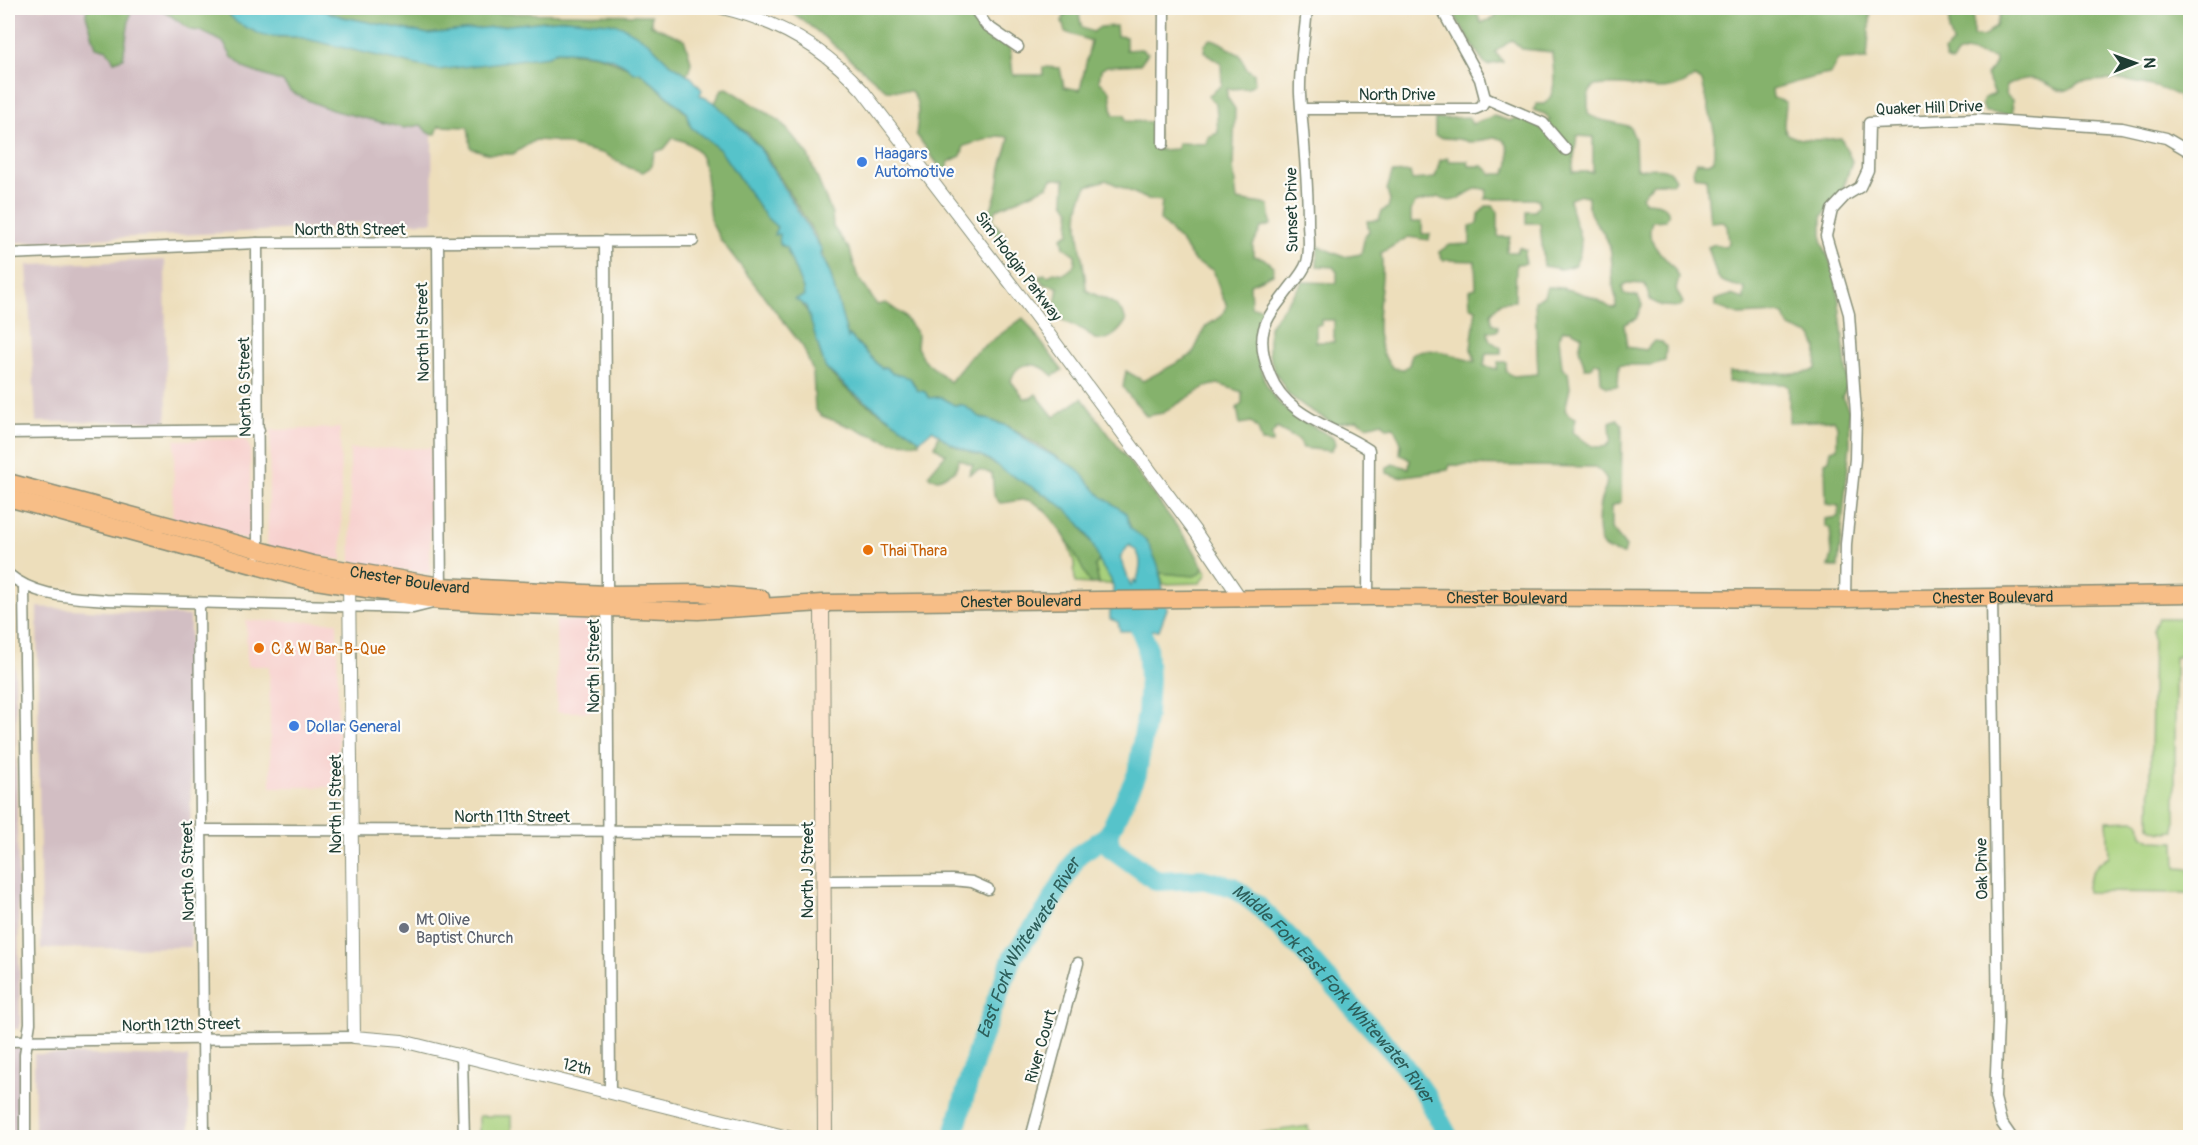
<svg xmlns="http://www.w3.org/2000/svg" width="2198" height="1145" font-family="Pangolin,sans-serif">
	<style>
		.built { fill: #f7d0cd }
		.industrial { fill: #d2bec3 }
		.green { fill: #a7d07c; stroke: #638658; stroke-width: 1.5 }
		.forest { fill: #85b26c; stroke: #527850; stroke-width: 1.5; fill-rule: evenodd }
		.water { fill: #56c3ca; stroke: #3a807f; stroke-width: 1.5; fill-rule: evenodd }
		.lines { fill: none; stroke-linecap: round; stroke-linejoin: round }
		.river { stroke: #56c3ca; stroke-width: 20 }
		.minor-casing { stroke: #868e78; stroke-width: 13 }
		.tertiary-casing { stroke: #868e78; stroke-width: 14 }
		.secondary-casing { stroke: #868e78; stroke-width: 16 }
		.trunk-casing { stroke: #868e78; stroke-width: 19 }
		.minor { stroke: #fff; stroke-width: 10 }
		.tertiary { stroke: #fff; stroke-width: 12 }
		.secondary { stroke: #fce5cf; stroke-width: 14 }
		.trunk { stroke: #f7be87; stroke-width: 16 }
		.shop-dot { fill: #3f7fe0; stroke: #fdfcf7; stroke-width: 2 }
		.food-dot { fill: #e8710a; stroke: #fdfcf7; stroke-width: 2 }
		.worship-dot { fill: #6b7280; stroke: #fdfcf7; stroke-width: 2 }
		.labels { text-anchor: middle; stroke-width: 4.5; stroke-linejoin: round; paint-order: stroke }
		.street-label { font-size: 16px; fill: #1f3d34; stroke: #fdfcf7 }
		.shop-label { font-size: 16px; fill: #366cbe; stroke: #fdfcf7; text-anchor: start }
		.food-label { font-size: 16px; fill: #c56008; stroke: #fdfcf7; text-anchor: start }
		.worship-label { font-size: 16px; fill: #5b616d; stroke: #fdfcf7; text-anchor: start }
		.water-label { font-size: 18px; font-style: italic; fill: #2d5e5a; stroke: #fdfcf7 }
	</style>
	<rect width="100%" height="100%" fill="#fdfcf7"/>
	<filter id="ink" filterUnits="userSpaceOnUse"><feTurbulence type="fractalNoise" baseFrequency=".0167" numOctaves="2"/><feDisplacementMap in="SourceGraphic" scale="12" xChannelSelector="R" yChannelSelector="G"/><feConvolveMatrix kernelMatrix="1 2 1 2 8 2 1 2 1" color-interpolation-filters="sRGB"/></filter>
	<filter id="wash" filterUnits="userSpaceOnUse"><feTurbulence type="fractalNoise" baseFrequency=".008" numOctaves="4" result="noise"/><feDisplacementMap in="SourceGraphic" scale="24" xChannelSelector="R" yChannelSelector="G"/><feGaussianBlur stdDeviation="1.35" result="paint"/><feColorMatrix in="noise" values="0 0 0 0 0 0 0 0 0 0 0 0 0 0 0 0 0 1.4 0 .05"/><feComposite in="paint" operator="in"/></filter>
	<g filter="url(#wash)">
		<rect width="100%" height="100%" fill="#eddebb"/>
		<g class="built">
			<path d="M340,428L342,560L272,549L267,545L271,430Z"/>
			<path d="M245,439L250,447L251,535L247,540L172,522L175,440Z"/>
			<path d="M431,448L430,574L351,562L350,449Z"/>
			<path d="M246,621H267L268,627V621L337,622L339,787H271L269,666H247Z"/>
			<path d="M556,621H592L593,712H557Z"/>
		</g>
		<g class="industrial">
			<path d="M8,8H87L86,15L107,50L123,58L131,8H160L191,30L201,31L223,42L232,57L246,69L283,82L290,91L305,99L332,110L404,128L421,125L428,133L432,134L433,222L345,223V227L8,243Z"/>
			<path d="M165,260L167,421L36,422L27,265Z"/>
			<path d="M8,603L14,609L20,1029H8Z"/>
			<path d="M37,607L190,616L191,947L41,949Z"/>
			<path d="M21,1047L23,1137L8,1138V1048Z"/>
			<path d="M34,1054L188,1057L190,1137H35Z"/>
		</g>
		<g class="green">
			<path d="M1066,539L1077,553L1090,584L1075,583L1074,562Z"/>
			<path d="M1099,560L1108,571L1112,584H1099L1095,566Z"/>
			<path d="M1203,567L1207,574L1200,583L1163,584L1160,573C1174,572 1186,577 1200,573Z"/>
			<path d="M2158,618H2190V646H2185L2184,656L2175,657V831C2168,832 2156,833 2150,827L2153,630Z"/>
			<path d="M2136,820L2140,822L2142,835L2153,841L2175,842L2176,868L2190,869V893L2087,892C2086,876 2095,865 2109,856L2107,821Z"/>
			<rect x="479" y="1116" width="32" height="21"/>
			<path d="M1308,1126L1310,1137H1260L1259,1133Z"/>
		</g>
		<g class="forest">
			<path d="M87,8H131L123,58L114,61L107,50L96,47L86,15Z"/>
			<path d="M160,8H223L230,16L272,37H298L438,70L548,56L556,51L597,55L640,72L686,113L691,127L720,150L766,217L777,227L774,235L780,233L781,246L786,247L803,289L804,296L796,299C818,313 813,349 828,370C848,397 891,418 918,437L919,443L891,442L822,416L815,410L813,372L803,347L720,239C716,232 712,225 710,217C704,187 715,146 673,138L664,149L654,152L652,166L643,172L630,168L605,154L553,141L535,140L513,154H489L471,148L468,127L439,126L436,134L428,133L421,125L404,128L332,110L305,99L290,91L283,82L246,69L232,57L223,42L201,31L191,30Z"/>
			<path d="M315,8H454L501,13L651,15V25L684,39L691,61L690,71L685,74L668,62L647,41L615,24L565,19L428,34L343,17Z"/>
			<path d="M780,8H971L983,30L1010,48L1013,75H1043V67L1060,68L1064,87L1080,90L1091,41L1065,32L1062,21L1068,8H1086L1079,15L1082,28L1093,32L1100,27L1116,26L1117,36L1126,37V50L1141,49L1148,53L1140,64L1107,66L1101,70L1099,81L1110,91L1113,115H1125L1126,121L1156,122L1159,150L1177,149L1178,143L1207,144L1208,137L1218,133L1216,103L1208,96L1222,85L1221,63L1204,52L1205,44L1211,39C1222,41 1229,50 1240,55L1246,68L1254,74L1255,83L1248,88L1227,89V97L1235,109L1233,167L1237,200L1269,205L1271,225L1261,228L1253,245V256L1263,258L1273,266V274L1250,284L1251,307L1266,308C1248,334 1258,380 1279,403C1293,418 1316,427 1333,438L1335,444L1331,451L1303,448L1299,440L1277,428L1272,434L1273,443L1262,442L1258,429L1251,422L1240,424L1237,408L1242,404V392L1218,384L1205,387L1163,413L1146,416C1139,404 1131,401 1123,387L1126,371L1143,381L1192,355L1206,326L1221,317L1227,305C1218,293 1219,283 1213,270L1195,262L1182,243L1160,220L1162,201L1147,199L1106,180L1087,186C1068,217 1085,255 1086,290C1102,300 1120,300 1126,321C1120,331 1109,343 1095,339C1091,337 1088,332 1084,330C1074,326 1067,324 1058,317L1055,305L1058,287L1044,284L1038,277L1044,274L1049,276L1054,272L1063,274C1072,269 1076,266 1075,255L1064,247L1062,237L1069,233L1070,210L1064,201L1065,179H1052L1048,186L997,209L992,220L1005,235L1002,240L982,223V217L988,215C995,201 998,189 1000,174C1001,161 1008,150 1009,137L998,136L964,146L961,156L948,162L946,176L916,134C918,119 921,103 911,91L886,90L827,39L797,16Z"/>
			<path d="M1450,8H1475L1481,23L1496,17L1492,8H1871L1867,59L1838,60L1830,74C1809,77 1792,84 1772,89L1773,98L1786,102C1786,110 1784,118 1784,126C1785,145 1828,139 1841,138L1852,161L1842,192L1822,217V242L1836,276L1848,385L1842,397L1849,410L1850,444L1838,567H1829L1832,554L1830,528L1825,527V519L1838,517L1839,506L1826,504L1825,462L1829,460L1831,450L1837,448V426L1834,420L1789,422V387L1785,384L1728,382L1729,372C1757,371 1782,376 1810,372L1816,369L1817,348L1812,336L1789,327L1784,315L1778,313L1739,315L1715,306V300L1731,295L1744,299L1745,288C1711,281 1719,279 1708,247L1715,244L1725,247L1729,243L1727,226L1723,221L1710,222L1706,178L1694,176L1693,168L1696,162L1709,163L1714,160V130L1702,81L1694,77C1669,96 1650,87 1622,85C1613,84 1603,85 1593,86L1588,96V114C1600,123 1616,121 1630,127L1635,139L1636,168C1650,172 1666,161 1675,179L1672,183H1653L1642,196L1645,202C1655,202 1664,203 1669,213L1666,220L1652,221C1642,247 1670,256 1679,277L1676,289L1683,303L1680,307L1662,306L1650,300L1645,284L1626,283L1622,287L1624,294L1638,296L1642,305L1636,319L1624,324L1627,347L1646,350L1654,341L1662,342L1666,347L1665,361L1651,365H1619L1618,386L1607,387L1601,382L1600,363H1595L1591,368H1585L1579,349L1582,336L1571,330H1563L1559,338L1562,367L1568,372L1570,388L1565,410L1569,415L1576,418L1573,432C1586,441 1590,450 1607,446L1611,440L1610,422L1617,419L1622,424L1621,502L1612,506V529L1626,547L1624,554C1618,553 1607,552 1603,546C1596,538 1598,513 1600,503C1604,486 1615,481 1595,467L1450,465L1448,470L1398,477L1387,473L1386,468L1393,464L1409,468L1410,460L1400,454L1401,443L1394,427L1387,428L1382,422L1367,426L1357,420L1334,424L1307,408L1289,395L1274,370L1269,354V326L1303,282L1337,283V272L1333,267L1317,266L1318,246L1344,257L1361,254L1365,236L1369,232L1367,221L1379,220L1382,211L1388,208L1390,200L1387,190L1392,173L1410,172L1412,180L1435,178L1440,160L1448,158L1449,161H1468L1469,166H1483L1492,174H1505C1511,163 1513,137 1494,138C1486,139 1477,142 1469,142C1459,137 1446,140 1435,136V119L1468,117L1472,124L1494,116L1510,121C1521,112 1531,122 1542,128L1550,120L1545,114L1533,110L1537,104H1544C1559,93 1553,69 1552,52L1522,49L1512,40L1495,52L1503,62L1487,65L1483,62ZM1577,136L1593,137V172H1572ZM1479,188L1487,190L1485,199H1539V205L1535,211H1526V223H1540L1544,266L1561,269L1575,265C1590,238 1571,226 1570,199L1581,195L1588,196C1588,219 1594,217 1604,234C1614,250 1611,266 1613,284C1614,293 1617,298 1616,307L1611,308C1595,297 1567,286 1547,287L1544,296L1535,301L1538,374L1513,376L1506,371V362H1498L1497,369L1484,366L1486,353H1501V348L1489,340L1488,332L1498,331V326L1492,323L1491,314L1501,302L1515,301L1516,264L1526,263L1524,255L1526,250L1519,247L1517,252H1506L1510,237H1498V212L1493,206H1486L1479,214L1478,224L1470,226V244L1449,245L1439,252L1443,260L1475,261L1476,288L1469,290L1470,306L1476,309L1471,349L1475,362C1455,357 1432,344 1412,354L1409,365L1404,369L1393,368C1363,337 1388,290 1381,253L1408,237L1429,240L1430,234H1422V222H1411V211L1415,203L1439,197C1455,208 1465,191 1479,188ZM1321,320H1334V342H1316V325H1321Z"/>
			<path d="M1941,8H1973V36L1984,37L1996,26L2002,8H2190V135L2183,130L2179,96C2149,82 2112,76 2079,83C2075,84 2072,89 2067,90C2050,95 2043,65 2007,86L2005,94L2012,100L2013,115L1985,112L1982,104L1984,98L1995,94L1986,75L1996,63L1995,58L1965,51L1957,54L1952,62L1946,59L1944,52L1953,43L1949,31V11Z"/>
			<path d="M727,88L780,121L807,153L832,214L833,227L850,250L857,275L877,305L886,303L903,315L918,335L917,347L923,359L950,382L971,356L1023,318L1062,370L1053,376C1040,362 1017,358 1011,381L1024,398H1031L1036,394L1054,417L1082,398L1192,547L1203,567L1201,573L1194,576L1160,573L1147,541L1132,531L1128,520L1118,509L1101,496L1073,467L1008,426L980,417L963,405H954L937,397L929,398L925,392L917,390L912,380L892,373L887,368H881L850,335L848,338L830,273L816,236L766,155L748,133L734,124L715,103L722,89Z"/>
			<path d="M939,434L953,445L983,457L1066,508L1076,518L1098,553L1099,560L1095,566L1099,584H1090C1080,563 1052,504 1027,500C1019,499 1010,503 1000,503L994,496L992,473L979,470L969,474L973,465L959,459L955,471L939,479L931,478L929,474L946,454L935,447Z"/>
		</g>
		<path class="water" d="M223,8H315L343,17L428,34L565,19L609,23L622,26L647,41L668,62L691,77L702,90L700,95L715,103L759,147L822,250L821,255L830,273L848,338L849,335L881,368H886L892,373L910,378L917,390L925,392L929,398L941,397L954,405H963L980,417L1007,426L1035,446L1076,468L1101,496L1126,513L1130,528L1147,541L1158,565L1167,609L1159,630L1120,631L1118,622L1110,619C1109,608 1114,598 1113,587C1112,575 1102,571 1099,560C1083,513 1052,498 1011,475C1001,470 994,462 984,457C973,452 961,449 950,443C942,439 939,433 932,430L920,440L850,390L825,367L806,306L795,299L804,296L803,289L786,247L779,244L780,234L774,235L777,227L766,217L720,150L691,127L686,112L640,72L634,73C618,54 581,51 556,51L548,56L438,70L298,37L264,36L237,23ZM1129,545C1145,553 1140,570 1136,584L1134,580L1131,586L1120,557Z"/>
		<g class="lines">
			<g class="river">
				<path id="s1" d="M1108,835L1111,848L1157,881L1201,879L1233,887L1258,906L1300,948L1399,1059L1426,1095L1449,1138"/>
				<path id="s2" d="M953,1138L978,1048L1013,956L1047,909L1078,855L1108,835L1137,774L1147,713L1149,678L1147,646L1132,608"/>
			</g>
		</g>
	</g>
	<g filter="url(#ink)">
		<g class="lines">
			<defs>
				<g id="minor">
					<path d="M974,8L986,25L1018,47"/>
					<path d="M1307,8C1305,36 1299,65 1300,94C1303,136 1308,179 1308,221C1308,234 1311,249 1307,262C1304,271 1298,278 1292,285C1267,318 1252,331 1270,375C1286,417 1335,427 1369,450L1368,597"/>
					<path d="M1441,8L1480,79L1485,98"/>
					<path d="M1485,98L1543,123L1566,150"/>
					<path d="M1302,109H1475L1482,106L1485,98"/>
					<path d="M1163,144L1164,8"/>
					<path d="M605,241L610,1091"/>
					<path d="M257,243L258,554"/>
					<path d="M438,243L441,591"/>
					<path d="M8,254L257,243L693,241"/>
					<path d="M8,433L259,430"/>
					<path d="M8,574C35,597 71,597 106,600L413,608L433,603"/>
					<path d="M24,588L30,1023L25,1054V1138"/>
					<path d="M1992,595L1998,1023L1995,1098L2001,1122L2012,1138"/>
					<path d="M1845,599L1846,544L1855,459L1856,414L1849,314L1826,236L1832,210L1845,196L1860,187L1868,170L1869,123L1978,119L2122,128L2166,138L2190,152"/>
					<path d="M199,605L204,1138"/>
					<path d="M201,830L823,831"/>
					<path d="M824,881L952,880L972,882L988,889"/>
					<path d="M8,1041L354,1037"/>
					<path d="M462,1057L464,1138"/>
					<path d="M1031,1138L1078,963"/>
				</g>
				<g id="tertiary">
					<path d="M722,8C778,21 825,48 863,91L1034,314L1195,531L1241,599"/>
					<path d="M349,579L354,1037L402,1041L792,1138"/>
				</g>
				<path id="secondary" d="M822,603L825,1138"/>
				<g id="trunk">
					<path id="s3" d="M8,482L312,564L441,586L607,594L697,593L761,598"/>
					<path id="s4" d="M8,498L304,579L441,601L521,605L698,611L822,603L1368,597L1845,599L2190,594"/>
				</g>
			</defs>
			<use href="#minor" class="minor-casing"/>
			<use href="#tertiary" class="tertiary-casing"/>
			<use href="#secondary" class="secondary-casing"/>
			<use href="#trunk" class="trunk-casing"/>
			<use href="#minor" class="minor"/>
			<use href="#tertiary" class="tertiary"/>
			<use href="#secondary" class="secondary"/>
			<use href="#trunk" class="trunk"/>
		</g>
	</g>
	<g class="shop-dot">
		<circle cx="862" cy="162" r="6"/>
		<circle cx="294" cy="726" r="6"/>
	</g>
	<g class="food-dot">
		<circle cx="868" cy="550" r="6"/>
		<circle cx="259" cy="648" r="6"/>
	</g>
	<circle class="worship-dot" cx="404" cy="928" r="6"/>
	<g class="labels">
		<g class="street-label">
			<text x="1397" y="100">North Drive</text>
			<text transform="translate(1929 107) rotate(-2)" y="6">Quaker Hill Drive</text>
			<text transform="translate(1291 210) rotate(-91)" y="6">Sunset Drive</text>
			<text x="350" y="235">North 8th Street</text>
			<text transform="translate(1019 266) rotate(53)" y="6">Sim Hodgin Parkway</text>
			<text transform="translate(422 332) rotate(-91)" y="6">North H Street</text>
			<text transform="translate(244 387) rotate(-91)" y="6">North G Street</text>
			<text dy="6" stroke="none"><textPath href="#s3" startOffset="414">Chester Boulevard</textPath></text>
			<text dy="6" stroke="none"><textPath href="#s4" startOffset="1998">Chester Boulevard</textPath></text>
			<text dy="6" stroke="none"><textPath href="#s4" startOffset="1512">Chester Boulevard</textPath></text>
			<text dy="6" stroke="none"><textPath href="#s4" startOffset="1026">Chester Boulevard</textPath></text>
			<text transform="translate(593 666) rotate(-90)" y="6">North I Street</text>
			<text transform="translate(335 804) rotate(-90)" y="6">North H Street</text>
			<text x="512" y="822">North 11th Street</text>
			<text transform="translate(1981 869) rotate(-91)" y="6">Oak Drive</text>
			<text transform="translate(807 870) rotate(-90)" y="6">North J Street</text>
			<text transform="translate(187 871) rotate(-91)" y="6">North G Street</text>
			<text transform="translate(181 1024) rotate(-1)" y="6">North 12th Street</text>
			<text transform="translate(1040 1046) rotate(-74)" y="6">River Court</text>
			<text transform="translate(577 1066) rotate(13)" y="6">12th</text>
		</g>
		<g class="shop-label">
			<text x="874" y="159">Haagars<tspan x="874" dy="18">Automotive</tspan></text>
			<text x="306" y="732">Dollar General</text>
		</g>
		<g class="food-label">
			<text x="880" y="556">Thai Thara</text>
			<text x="271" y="654">C &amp; W Bar-B-Que</text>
		</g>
		<g class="worship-label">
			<text x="416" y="925">Mt Olive<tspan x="416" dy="18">Baptist Church</tspan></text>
		</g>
		<g class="water-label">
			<text dy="6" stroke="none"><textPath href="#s2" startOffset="206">East Fork Whitewater River</textPath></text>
			<text dy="6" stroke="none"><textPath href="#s1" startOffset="294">Middle Fork East Fork Whitewater River</textPath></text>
		</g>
	</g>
	<rect width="2198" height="1145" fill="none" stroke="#fdfcf7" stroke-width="30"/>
	<g transform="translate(2135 63) rotate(89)" stroke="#fdfcf7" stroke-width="4.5" paint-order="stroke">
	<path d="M0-4.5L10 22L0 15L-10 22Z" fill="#1f3d34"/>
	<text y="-9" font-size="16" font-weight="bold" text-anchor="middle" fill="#1f3d34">N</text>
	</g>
</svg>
